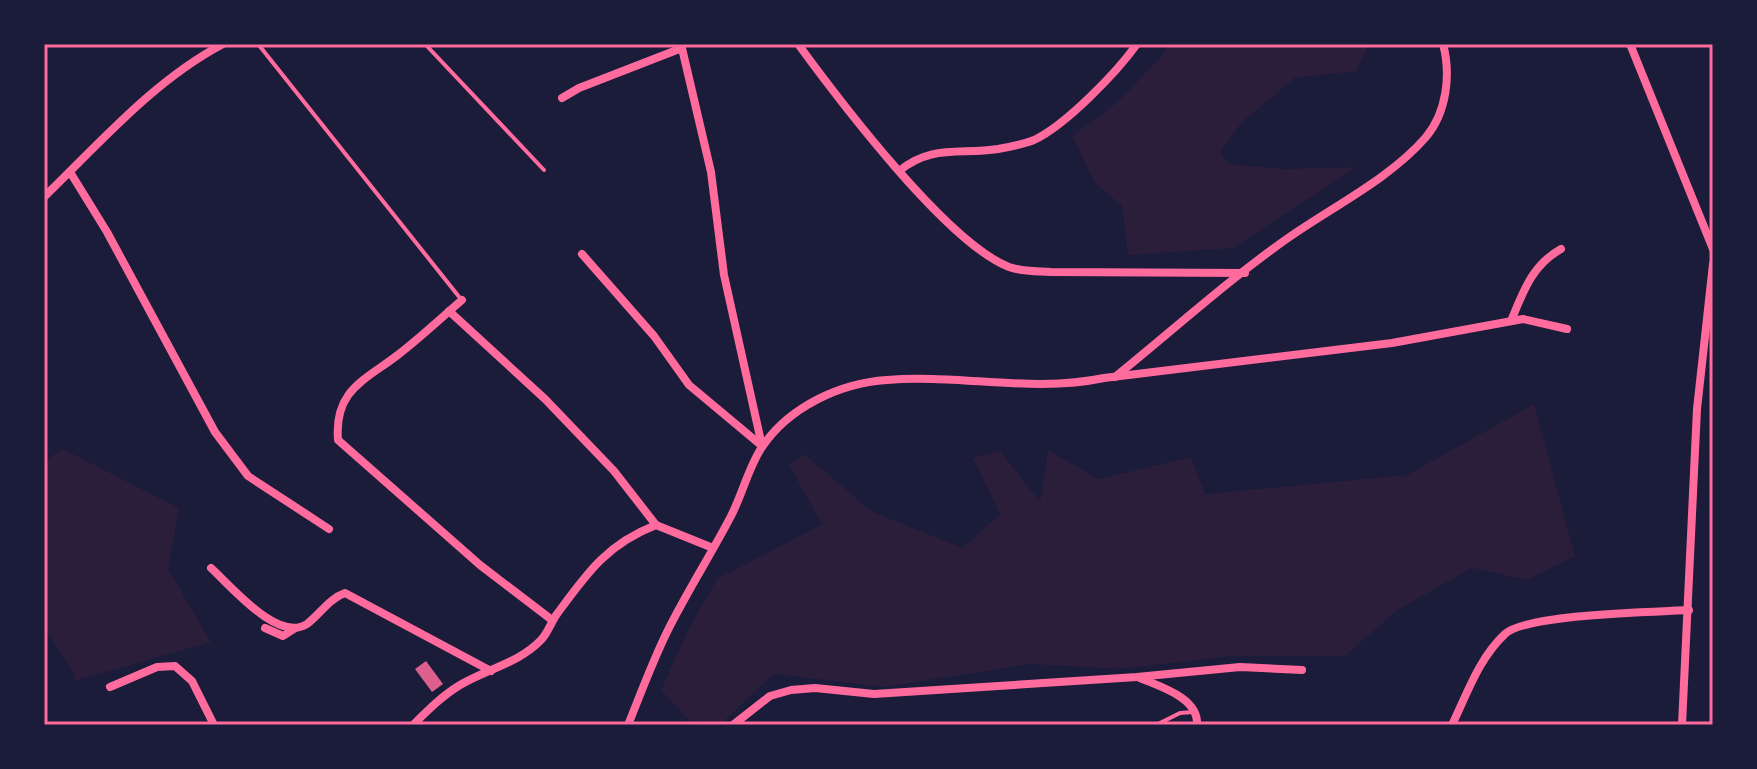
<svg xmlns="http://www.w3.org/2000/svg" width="1757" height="769" font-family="'Fira Sans Condensed',sans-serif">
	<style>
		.green { fill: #2a1e3b }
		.building { fill: #dd5f8e }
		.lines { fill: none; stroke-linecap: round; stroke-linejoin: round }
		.service { stroke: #ff6b9d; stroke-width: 4 }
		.minor { stroke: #ff6b9d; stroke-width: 8 }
		.neatline { fill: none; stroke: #ff6b9d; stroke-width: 3 }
	</style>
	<rect width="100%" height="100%" fill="#1b1b3a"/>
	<g class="green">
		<path d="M1167,44H1369L1356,71L1295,78L1241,123L1220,153L1229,164L1282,169L1357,167L1233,248L1128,255L1122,206L1095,183L1072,136L1119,101L1166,51Z"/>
		<path d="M1534,404L1575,556L1527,580L1472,568L1397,610L1345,656H1231L1120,669L1030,664L884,687L774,674L720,725H693L661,690L689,628L717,579L822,524L789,465L804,454L871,511L962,548L1000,514L973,458L1000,451L1040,502L1048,450L1099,479L1191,457L1205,494L1407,475Z"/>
		<path d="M63,449L179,508L168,569L211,642L74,681L75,676L50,636L44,638V461Z"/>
	</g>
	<path class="building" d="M426,661L443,684L432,692L415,669Z"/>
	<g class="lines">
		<g class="service">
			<path d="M258,44L460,298"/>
			<path d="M425,44L544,170"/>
			<path d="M1156,725L1180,713L1193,712"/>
		</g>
		<g class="minor">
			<path d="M681,44L711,172L724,275L762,446"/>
			<path d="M798,44C839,100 947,243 1009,267C1023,272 1037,271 1051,272L1245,273"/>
			<path d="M1630,44L1713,249"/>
			<path d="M562,98L579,88L682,48"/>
			<path d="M899,171C932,144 960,155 998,149C1009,147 1024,144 1034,140C1066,125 1117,72 1137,44"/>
			<path d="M70,172L107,232L215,432L248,476L329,529"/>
			<path d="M44,197C100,143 153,81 223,44"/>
			<path d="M582,254L654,336L689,385L762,446"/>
			<path d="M462,300C441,318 421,337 399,354C366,380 334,389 338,440L480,565L552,620"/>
			<path d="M449,311L545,399L614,471L656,525"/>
			<path d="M1511,321C1523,292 1532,265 1561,249"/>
			<path d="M1115,377C1172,331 1228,280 1288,238C1332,207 1391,178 1426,137C1447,112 1451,74 1443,44"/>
			<path d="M211,568C231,586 278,643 307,624C320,614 330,598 345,593L491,671"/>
			<path d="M265,628L283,636L294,629"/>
			<path d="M1140,678C1161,687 1199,698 1197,725"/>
			<path d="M110,687L157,667L175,666L192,681L214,725"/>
			<path d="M413,725C428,710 442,696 460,685C487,669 519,663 541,640C548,633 551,622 557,614C587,573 607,544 656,525L713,548"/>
			<path d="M628,725C641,693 653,660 668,630C687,592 710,556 730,518C742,496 748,468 762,447C789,407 840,383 887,380C959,374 1033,393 1104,378L1392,343L1523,319L1567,329"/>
			<path d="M733,725L770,696L791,690L815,688L874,694L1137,677L1240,667L1302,670"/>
			<path d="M1452,725C1467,694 1479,658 1505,634C1527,614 1653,612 1689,610"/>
			<path d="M1682,725L1697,409L1713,264"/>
		</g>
	</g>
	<rect width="1757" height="769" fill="none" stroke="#1b1b3a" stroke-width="92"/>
	<rect x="46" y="46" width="1665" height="677" class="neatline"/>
</svg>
